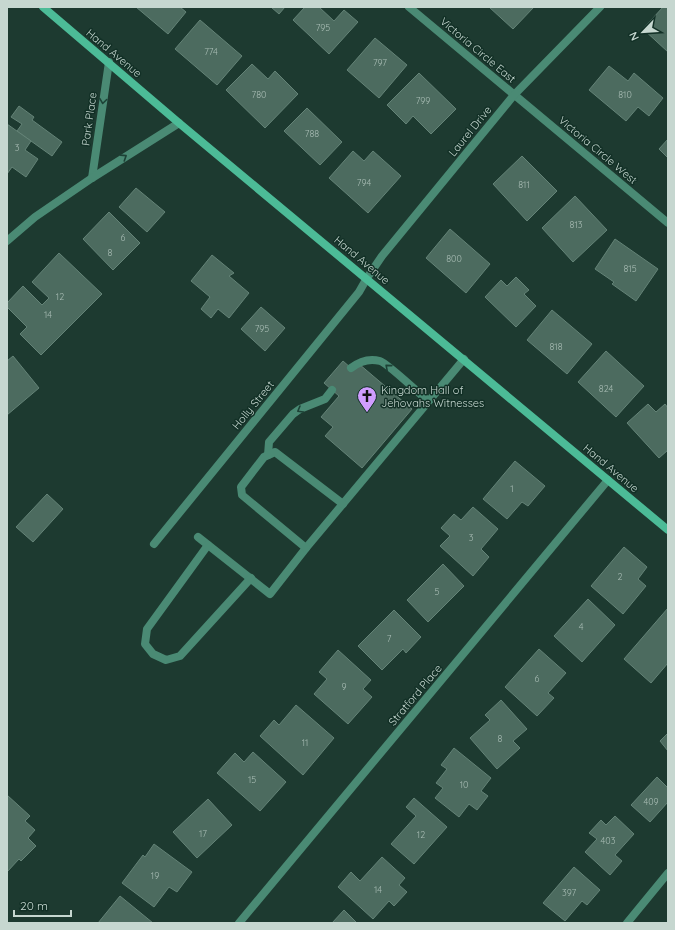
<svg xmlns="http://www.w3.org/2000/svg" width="675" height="930" font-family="Quicksand,sans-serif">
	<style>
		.building { fill: #4c6b5f; stroke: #648377 }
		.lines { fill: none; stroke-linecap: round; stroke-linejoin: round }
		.lane { stroke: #4a8a74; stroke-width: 8 }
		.street { stroke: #4a8a74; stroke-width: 8 }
		.secondary { stroke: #4cbb97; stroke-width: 8 }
		.oneway { stroke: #1d4236 }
		.labels { text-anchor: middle; stroke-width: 3; stroke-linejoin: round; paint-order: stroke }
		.number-label { font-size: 9px; fill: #a8bcb4 }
		.street-label { font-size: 11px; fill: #c6d7d0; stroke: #123026 }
		.poi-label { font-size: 11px; fill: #c6d7d0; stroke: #123026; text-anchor: start }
	</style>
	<rect width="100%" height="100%" fill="#1d3a30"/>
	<g class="building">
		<path d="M136,7H180L186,12L168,34Z"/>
		<path d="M271,7H285L279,14Z"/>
		<path d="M305,7H319L334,21L344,10L358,22L329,54L293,20Z"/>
		<path d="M489,7H534L513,29Z"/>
		<path d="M663,7H668V52L643,29Z"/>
		<path d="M200,20L242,56L217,85L175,49Z"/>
		<path d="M375,38L407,65L379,98L347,70Z"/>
		<path d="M252,64L268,79L275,71L298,94L265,128L226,90Z"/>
		<path d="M609,66L628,81L634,73L663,98L649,116L638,107L626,121L589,90Z"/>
		<path d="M419,73L456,109L431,134L413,116L406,124L387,105Z"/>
		<path d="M19,106L34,117L32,120L62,142L52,156L17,131L22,124L11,117Z"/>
		<path d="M307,108L342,142L320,165L284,131Z"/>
		<path d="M7,124L31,141L25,150L38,159L26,177L12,167L7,174Z"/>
		<path d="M668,139V158L659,149Z"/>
		<path d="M353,151L364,161L373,151L401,176L368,213L329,178Z"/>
		<path d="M522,156L557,191L527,221L493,184Z"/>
		<path d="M136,188L165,212L147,232L119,207Z"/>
		<path d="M575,196L607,230L573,262L542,228Z"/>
		<path d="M109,212L140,243L113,270L83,239Z"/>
		<path d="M450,229L490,264L466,293L426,258Z"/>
		<path d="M615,239L658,269L636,301L612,284L614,282L595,269Z"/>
		<path d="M59,253L102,294L41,355L20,334L27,327L7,307V303L23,286L42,305L49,298L32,282Z"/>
		<path d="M212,255L234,273L229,276L249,293L229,318L218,309L211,318L201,309L210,297L191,281Z"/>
		<path d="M516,277L529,290L524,294L536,306L516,327L485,297L501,280L507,286Z"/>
		<path d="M261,307L285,328L265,351L241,329Z"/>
		<path d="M552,310L592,344L567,374L527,340Z"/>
		<path d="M606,351L644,386L616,417L578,382Z"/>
		<path d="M13,356L39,388L7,415V361Z"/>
		<path d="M343,361L351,368L359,364L412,409L362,468L325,436L333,427L321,417L339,396L324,383Z"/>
		<path d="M648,404L656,412L665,404L668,408V450L659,458L627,423Z"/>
		<path d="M515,461L545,486L528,506L522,502L507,519L483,499Z"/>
		<path d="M47,494L63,509L33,542L16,527Z"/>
		<path d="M473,507L498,529L481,549L489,557L473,576L440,546L450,536L441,528L454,514L461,520Z"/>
		<path d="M624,547L647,567L638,579L646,586L623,614L591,586Z"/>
		<path d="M443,564L464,586L428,622L407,600Z"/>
		<path d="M588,599L615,625L582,662L554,636Z"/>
		<path d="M668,608V663L651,683L624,659Z"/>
		<path d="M394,610L421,637L406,653L403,649L382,670L358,646Z"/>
		<path d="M539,649L566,673L548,693L554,698L537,716L505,687Z"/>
		<path d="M338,650L371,680L363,689L372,697L348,724L314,694L327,679L319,672Z"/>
		<path d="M501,700L527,729L513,741L520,748L497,769L470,738L490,720L485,715Z"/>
		<path d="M296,705L334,738L303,775L260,736L274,720L279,725Z"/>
		<path d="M668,733V751L660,741Z"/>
		<path d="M454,748L491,778L481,791L488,796L477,810L469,804L459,817L435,798L443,788L436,783L447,769L441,765Z"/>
		<path d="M253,752L286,782L260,811L217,773L235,753L244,762Z"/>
		<path d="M657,777L668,788V802L650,822L631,805Z"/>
		<path d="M7,795L30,816L25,821L35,830L28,838L36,846L21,861L19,859L7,872Z"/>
		<path d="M414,798L447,827L414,864L391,844L416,816L406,807Z"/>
		<path d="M208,799L232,825L197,858L173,832Z"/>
		<path d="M615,816L634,834L615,855L622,861L610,875L585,852L597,839L589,833L601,820L606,825Z"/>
		<path d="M154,844L192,872L177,892L169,887L154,907L122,883L143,855L145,857Z"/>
		<path d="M382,857L405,878L399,885L407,892L394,906L389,901L373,919L338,887L351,872L360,881Z"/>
		<path d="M574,867L600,890L587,905L582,901L565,921L543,903Z"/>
		<path d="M120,896L153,923H98Z"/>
		<path d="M344,910L357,923H332Z"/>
	</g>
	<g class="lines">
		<g class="lane">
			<path d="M351,368C360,361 369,358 380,361C387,363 420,394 428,401"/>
			<path d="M268,455L269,442L293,414L300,409L325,399L332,390"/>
			<path d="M198,537L270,594L306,548L464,359"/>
			<path d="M306,548L242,495L241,487L264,457L275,452L343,504"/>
		</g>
		<g class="street">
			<path d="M409,7L668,223"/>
			<path d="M92,178L109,62"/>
			<path d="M7,241L35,217L92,178L179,123"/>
			<path d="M154,544L359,292L367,278L382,256L514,95L600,7"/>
			<path d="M208,545L147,629L145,644L153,654L166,660L180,656L251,578"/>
			<path d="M239,923L608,480"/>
			<path d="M627,923L668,873"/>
		</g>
		<path class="secondary" d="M43,7L179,123L668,530"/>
	</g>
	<defs><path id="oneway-chevron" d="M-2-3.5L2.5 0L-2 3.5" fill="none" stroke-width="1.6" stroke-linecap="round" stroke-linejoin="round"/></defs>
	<g class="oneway">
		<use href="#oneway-chevron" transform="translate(103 101) rotate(98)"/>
		<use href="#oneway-chevron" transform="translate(124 157) rotate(-33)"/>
		<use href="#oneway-chevron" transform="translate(388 367) rotate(-139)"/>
		<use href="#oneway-chevron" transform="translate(300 410) rotate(150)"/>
	</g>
	<defs>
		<symbol id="church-pin" viewBox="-11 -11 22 30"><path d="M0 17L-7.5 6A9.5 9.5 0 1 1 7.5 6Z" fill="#d09dff" stroke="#123026"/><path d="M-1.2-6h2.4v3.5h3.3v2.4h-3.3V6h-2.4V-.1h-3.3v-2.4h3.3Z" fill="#111"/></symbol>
	</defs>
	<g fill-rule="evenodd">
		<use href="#church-pin" x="356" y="385" width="22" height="30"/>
	</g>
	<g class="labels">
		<g class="number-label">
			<text x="323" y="31">795</text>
			<text x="211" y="55">774</text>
			<text x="380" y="66">797</text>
			<text x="259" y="98">780</text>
			<text x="625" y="98">810</text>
			<text x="423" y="104">799</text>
			<text x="312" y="137">788</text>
			<text x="17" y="151">3</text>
			<text x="364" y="186">794</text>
			<text x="524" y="188">811</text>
			<text x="576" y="228">813</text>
			<text x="123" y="241">6</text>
			<text x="110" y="256">8</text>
			<text x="454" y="262">800</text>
			<text x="630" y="272">815</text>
			<text x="60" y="300">12</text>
			<text x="48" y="318">14</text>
			<text x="262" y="332">795</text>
			<text x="556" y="350">818</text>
			<text x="606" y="392">824</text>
			<text x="512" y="492">1</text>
			<text x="471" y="541">3</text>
			<text x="620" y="580">2</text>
			<text x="437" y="595">5</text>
			<text x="581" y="630">4</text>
			<text x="389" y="642">7</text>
			<text x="537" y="682">6</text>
			<text x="344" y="690">9</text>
			<text x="500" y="742">8</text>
			<text x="305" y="746">11</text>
			<text x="252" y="783">15</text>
			<text x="464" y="788">10</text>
			<text x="651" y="805">409</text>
			<text x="203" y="837">17</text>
			<text x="421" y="838">12</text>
			<text x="608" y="844">403</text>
			<text x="155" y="879">19</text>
			<text x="378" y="893">14</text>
			<text x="569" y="896">397</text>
		</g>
		<g class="street-label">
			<text transform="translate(478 50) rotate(40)" y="4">Victoria Circle East</text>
			<text transform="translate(114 53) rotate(40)" y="4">Hand Avenue</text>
			<text transform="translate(89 119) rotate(-82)" y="4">Park Place</text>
			<text transform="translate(470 131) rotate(-51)" y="4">Laurel Drive</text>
			<text transform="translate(598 150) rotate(40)" y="4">Victoria Circle West</text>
			<text transform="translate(362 260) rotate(40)" y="4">Hand Avenue</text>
			<text transform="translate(253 405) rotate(-51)" y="4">Holly Street</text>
			<text transform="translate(611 468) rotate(40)" y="4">Hand Avenue</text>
			<text transform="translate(415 695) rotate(-50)" y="4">Stratford Place</text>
		</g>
		<g class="poi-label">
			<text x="381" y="394">Kingdom Hall of<tspan x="381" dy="13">Jehovahs Witnesses</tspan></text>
		</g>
	</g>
	<rect width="675" height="930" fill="none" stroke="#c6d7d0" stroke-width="16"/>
	<g transform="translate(643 32) rotate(245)" stroke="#123026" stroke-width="3" paint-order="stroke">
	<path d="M0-3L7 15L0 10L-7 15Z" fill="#c6d7d0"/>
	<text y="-6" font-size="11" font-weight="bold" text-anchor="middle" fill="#c6d7d0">N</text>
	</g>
	<path d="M14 910v6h57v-6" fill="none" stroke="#c6d7d0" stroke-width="2"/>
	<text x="20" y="910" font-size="12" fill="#c6d7d0" stroke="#123026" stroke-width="3" paint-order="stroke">20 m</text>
</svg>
